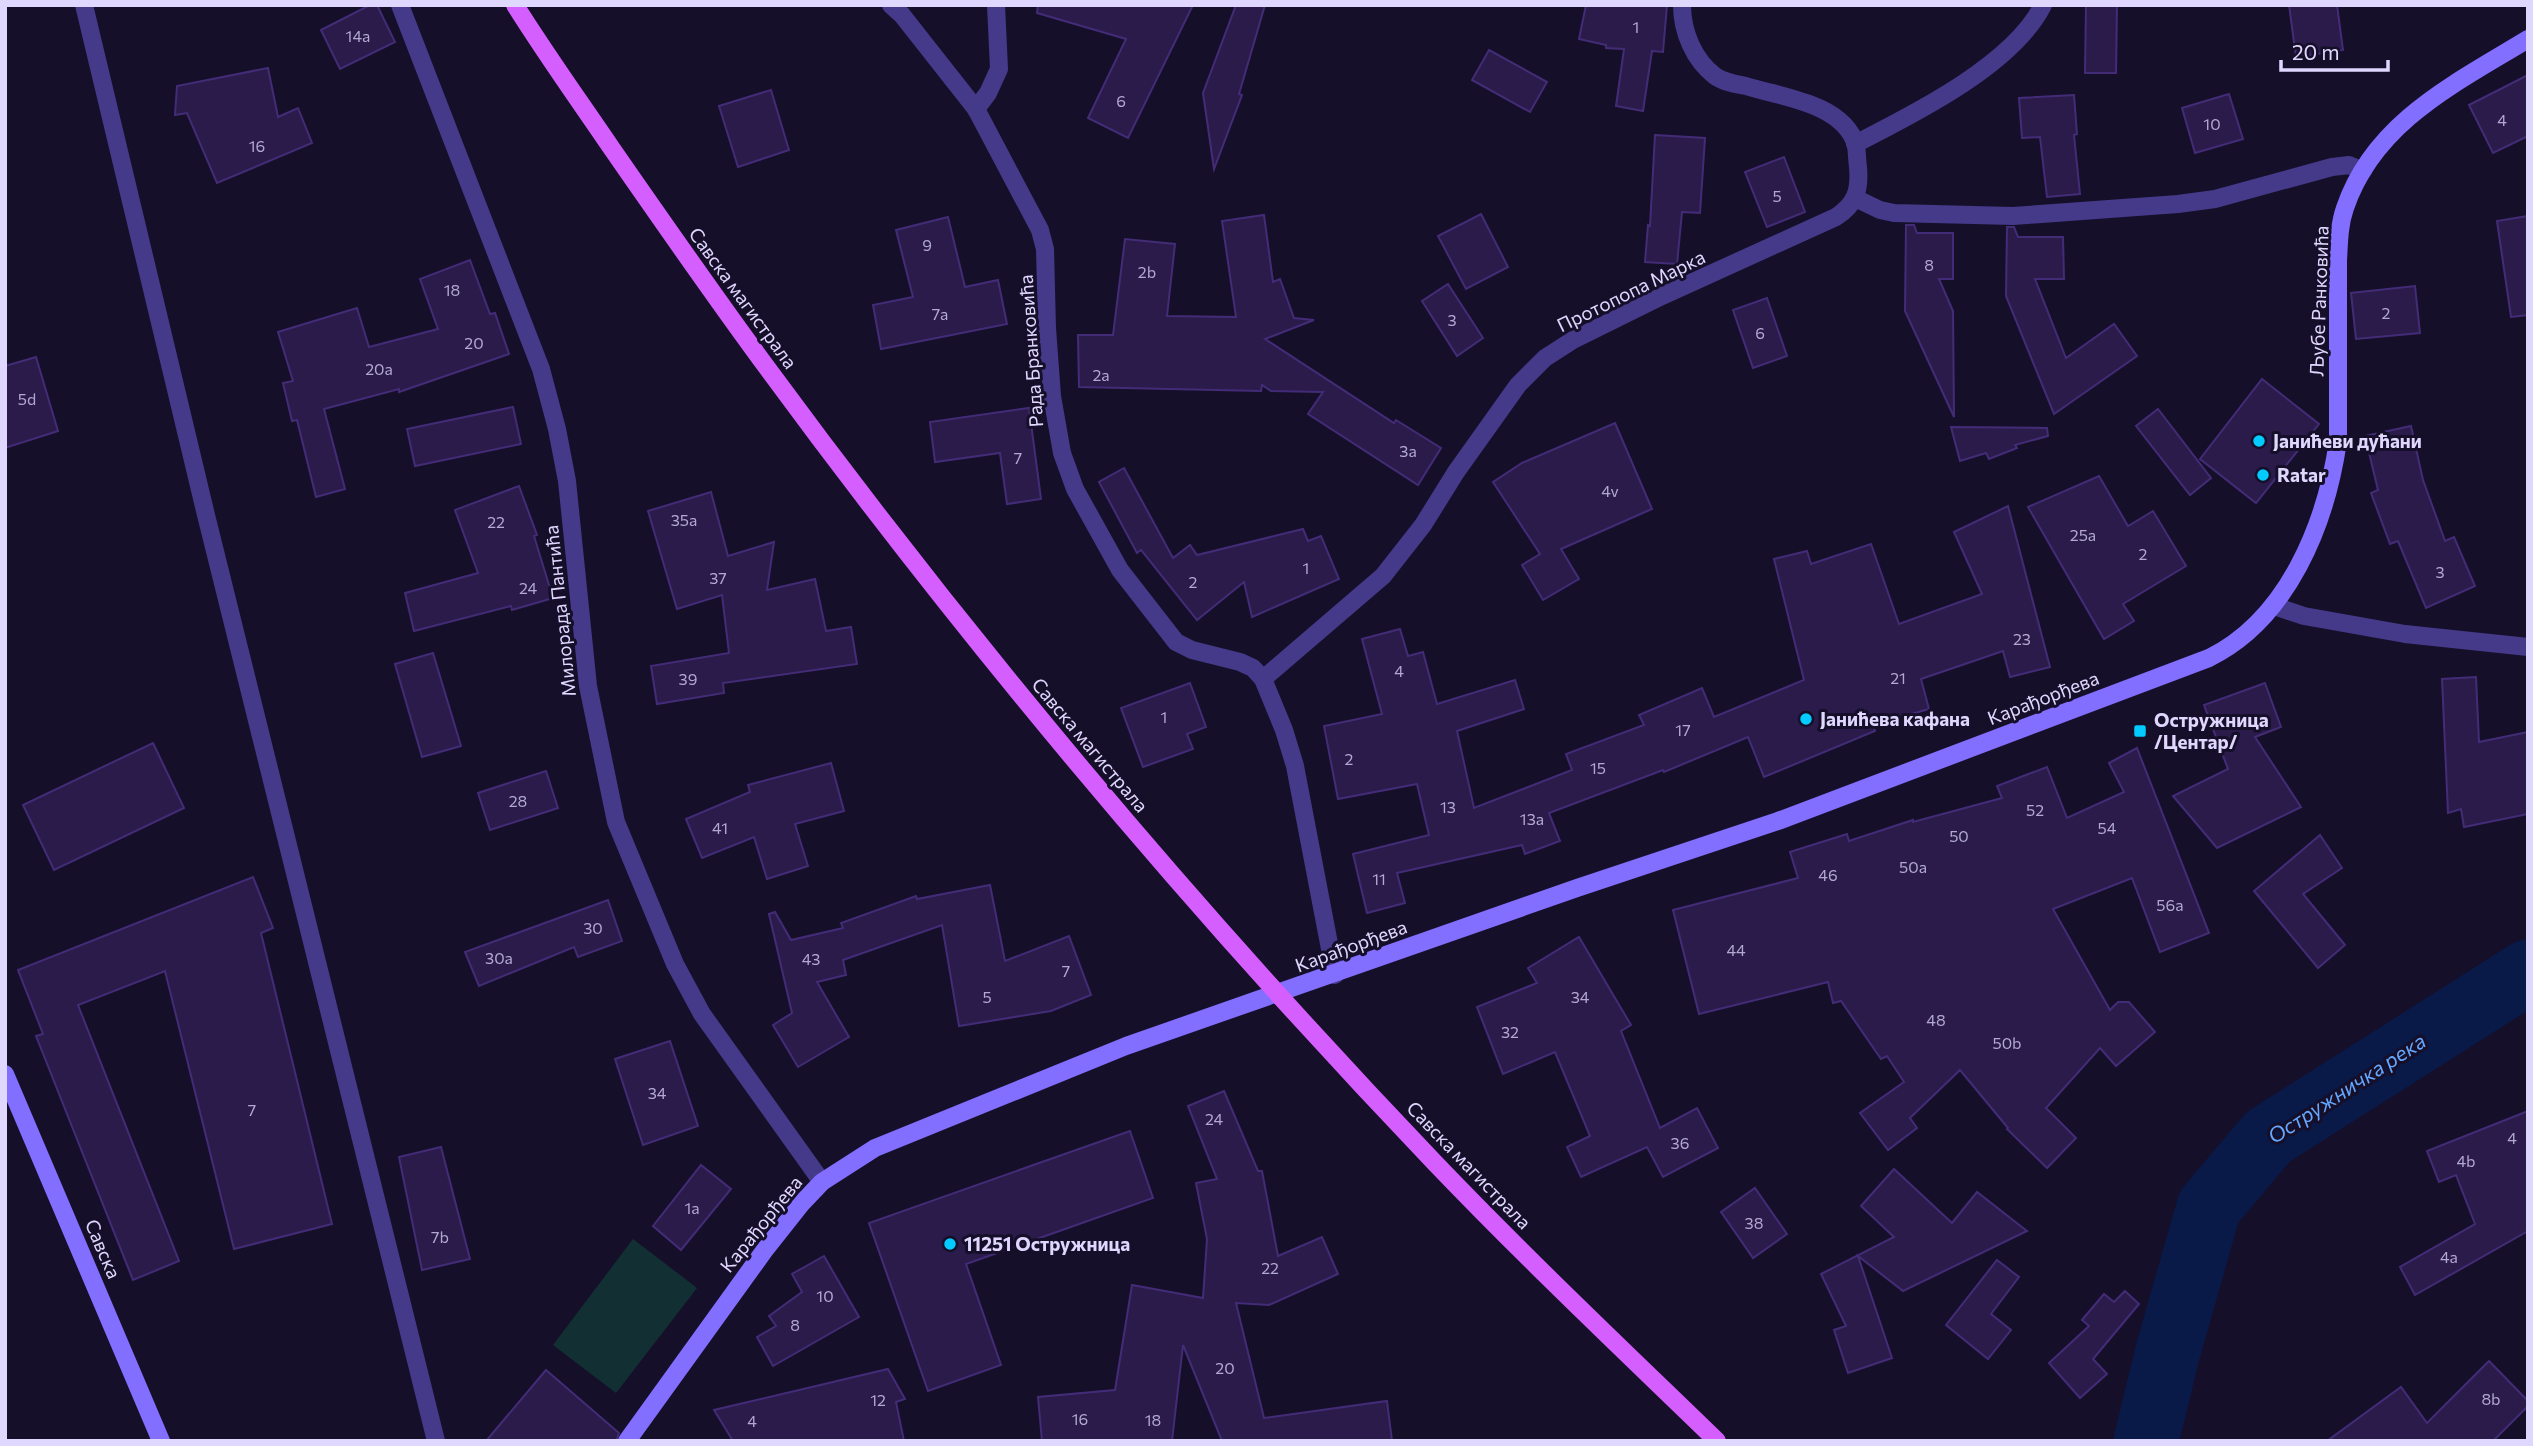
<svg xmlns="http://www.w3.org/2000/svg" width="2533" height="1446" font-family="Commissioner,sans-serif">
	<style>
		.green { fill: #123033 }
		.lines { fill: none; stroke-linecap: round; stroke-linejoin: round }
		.river { stroke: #091948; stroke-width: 65 }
		.building { fill: #2a1b4a; stroke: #432c77; stroke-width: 2 }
		.street { stroke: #453989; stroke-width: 18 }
		.secondary { stroke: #826eff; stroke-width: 18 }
		.primary { stroke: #d55eff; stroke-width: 18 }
		.poi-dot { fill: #03caff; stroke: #160f29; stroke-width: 2.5 }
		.labels { text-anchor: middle; stroke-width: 6; stroke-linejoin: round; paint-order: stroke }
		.number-label { font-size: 16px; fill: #b2a8d2 }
		.street-label { font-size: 19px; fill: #e0d7ff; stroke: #160f29 }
		.poi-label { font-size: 19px; font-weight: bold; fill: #e0d7ff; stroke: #160f29; text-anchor: start }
		.water-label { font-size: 21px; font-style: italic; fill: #65a7ff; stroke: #160f29 }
	</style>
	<rect width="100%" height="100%" fill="#160f29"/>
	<path class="green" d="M633,1239L697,1288L616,1393L553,1345Z"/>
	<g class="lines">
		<path class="river" d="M2146,1441L2168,1351L2209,1207L2268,1137L2528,972"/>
	</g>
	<g class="building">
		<path d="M370,5H377L395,42L340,69L321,30Z"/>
		<path d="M1038,5H1193L1128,138L1088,118L1126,39L1037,13Z"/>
		<path d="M1236,5H1265L1239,94L1242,95L1214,169L1203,93Z"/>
		<path d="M1586,5H1667L1663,52L1652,51L1643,111L1616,106L1624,49L1606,48V45L1579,39Z"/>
		<path d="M2086,5H2117L2116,73H2085Z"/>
		<path d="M2289,5H2337L2343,50L2296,57Z"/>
		<path d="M1489,50L1547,82L1530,112L1472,80Z"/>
		<path d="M268,68L278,117L298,108L312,143L217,183L187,113L175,115L177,86Z"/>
		<path d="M2528,75V136L2493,153L2469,105Z"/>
		<path d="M771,90L789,150L738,167L719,106Z"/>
		<path d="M2229,94L2243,139L2195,153L2182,108Z"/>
		<path d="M2074,95L2077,134L2074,135L2080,194L2047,197L2040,137L2022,138L2019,98Z"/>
		<path d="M1655,135L1705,138L1700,213L1682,212L1677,264L1645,262L1648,225L1650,226Z"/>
		<path d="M1784,157L1805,212L1767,227L1745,172Z"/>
		<path d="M1481,214L1508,267L1466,289L1438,236Z"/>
		<path d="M1264,215L1273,282L1280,279L1294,318L1314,320L1265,339L1394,423L1396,420L1441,448L1418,485L1308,414L1323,392L1271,391L1262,385L1261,391L1079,387L1078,335H1113L1125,239L1175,244L1167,316L1236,317L1222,221Z"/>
		<path d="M2528,216V315L2511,317L2497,221Z"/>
		<path d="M948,217L965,287L998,280L1007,324L881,349L873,305L913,297L896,230Z"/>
		<path d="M1906,225H1914L1917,233H1953V279H1939L1953,311L1954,417L1905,311Z"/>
		<path d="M2007,227H2014L2018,237H2063L2064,279H2035L2066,358L2114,324L2137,356L2054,414L2006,296Z"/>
		<path d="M470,260L490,314L495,313L509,354L399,392V389L324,409L345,489L316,497L297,420L292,421L283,383L293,381L278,332L357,308L369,347L438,329L420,279Z"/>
		<path d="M1448,284L1483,338L1457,356L1422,301Z"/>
		<path d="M2415,286L2420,333L2356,339L2351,293Z"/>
		<path d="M1767,298L1787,356L1753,368L1733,310Z"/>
		<path d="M36,357L58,431L5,448V366Z"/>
		<path d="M2262,379L2319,424L2256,503L2200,459Z"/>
		<path d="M513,407L521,444L415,466L407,429Z"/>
		<path d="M1029,408L1041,499L1007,504L1000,453L935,462L930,422Z"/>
		<path d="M2158,409L2211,478L2190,495L2136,426Z"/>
		<path d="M1615,423L1652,509L1561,549L1579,579L1543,600L1522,565L1540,554L1493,482L1522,463Z"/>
		<path d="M2411,426L2423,480L2445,541L2454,537L2475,586L2426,608L2398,541L2390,544L2371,493L2378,490L2365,436Z"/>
		<path d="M1951,427L2047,428L2048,436L2015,445L2017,448L1989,459L1986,453L1960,461Z"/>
		<path d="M1124,468L1173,558L1190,545L1197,555L1303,529L1308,541L1321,536L1339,579L1252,617L1244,582L1197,620L1141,550L1137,553L1099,482Z"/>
		<path d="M2099,476L2128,526L2153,511L2186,566L2123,604L2134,621L2104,639L2028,507Z"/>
		<path d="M519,486L537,535L534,536L553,598L512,610L511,606L414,631L405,593L478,573L455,510Z"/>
		<path d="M711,492L728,556L774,542L767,590L815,579L826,631L851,627L857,664L723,683L724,693L657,704L651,666L729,653L722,595L677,609L648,511Z"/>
		<path d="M2008,506L2050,667L2010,677L2003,651L1921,679L1929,709L1873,725L1875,731L1764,777L1748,737L1664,772L1663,770L1549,813L1560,841L1525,854L1522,845L1397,873L1405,903L1367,913L1353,854L1429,835L1417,784L1338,799L1324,726L1382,714L1362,639L1400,629L1408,656L1423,652L1437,704L1515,680L1524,709L1457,731L1474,808L1572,770L1566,754L1644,725L1639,715L1702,688L1714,717L1804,680L1774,559L1807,551L1811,564L1871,544L1899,624L1982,594L1954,532Z"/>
		<path d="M433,653L461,746L422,757L395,664Z"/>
		<path d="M2476,677L2479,742L2528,732V814L2464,827L2461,809L2448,813L2442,679Z"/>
		<path d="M1190,683L1206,727L1187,734L1193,749L1143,767L1121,708Z"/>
		<path d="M2265,683L2281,727L2255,737L2301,807L2217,848L2173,796L2228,769L2204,705Z"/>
		<path d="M153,743L184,808L54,870L23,805Z"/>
		<path d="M2137,748L2209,933L2160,952L2132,878L2053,909L2110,1010L2118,1002H2129L2155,1032L2116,1066L2100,1048L2046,1108L2076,1138L2047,1168L2007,1129L2008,1128L1960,1070L1910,1118L1917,1128L1888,1150L1860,1113L1904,1082L1887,1056L1881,1059L1841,1001L1833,1003L1828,982L1699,1014L1673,910L1798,878L1790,852L1847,834L1849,841L1913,820V822L2002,798L1997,786L2047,767L2067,818L2124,792L2109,763Z"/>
		<path d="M831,763L844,811L795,824L808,866L767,879L754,837L702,858L686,819L750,792L748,785Z"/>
		<path d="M546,771L558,808L490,830L478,793Z"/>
		<path d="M2320,835L2342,868L2303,894L2345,945L2318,968L2254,891Z"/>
		<path d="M253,877L273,928L261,933L332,1224L234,1249L165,971L78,1005L179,1261L133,1280L36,1036L43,1034L18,970Z"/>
		<path d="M990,885L1005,961L1069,936L1091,995L1051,1011L959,1026L942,925L843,960L846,975L817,982L849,1037L798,1067L773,1025L792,1013L769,914L775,912L791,940L843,928L841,923L916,896L917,899Z"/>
		<path d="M608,900L622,941L578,957L574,947L479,986L465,952Z"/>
		<path d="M1579,937L1631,1025L1621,1031L1660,1128L1697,1108L1718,1148L1663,1177L1647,1147L1581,1177L1567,1147L1590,1136L1555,1052L1503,1074L1477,1007L1537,983L1528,968Z"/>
		<path d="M670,1041L698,1126L643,1145L615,1059Z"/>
		<path d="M1224,1091L1258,1171H1262L1278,1256L1322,1237L1338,1274L1269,1305L1236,1303L1264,1418L1387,1401L1392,1441H1222L1183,1345L1172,1441H1042L1038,1397L1115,1390L1132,1285L1203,1298L1207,1239L1196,1183L1217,1179L1188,1106Z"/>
		<path d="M2528,1111V1231L2415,1295L2400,1267L2475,1224L2456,1175L2439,1182L2427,1151Z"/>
		<path d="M1130,1131L1153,1198L966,1264L1001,1365L928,1391L869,1223Z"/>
		<path d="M441,1147L470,1259L422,1270L399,1157Z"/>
		<path d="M701,1165L731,1189L681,1250L653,1226Z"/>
		<path d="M1894,1169L1952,1223L1977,1192L2027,1231L1903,1291L1858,1256L1892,1358L1848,1373L1834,1330L1846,1326L1821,1274L1894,1237L1861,1206Z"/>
		<path d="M1755,1188L1787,1234L1753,1258L1721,1212Z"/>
		<path d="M824,1256L859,1317L773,1366L757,1337L776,1326L769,1316L802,1292L792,1274Z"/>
		<path d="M1997,1260L2019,1277L1991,1314L2011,1330L1988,1359L1946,1325Z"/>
		<path d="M2125,1291L2139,1304L2093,1359L2107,1374L2080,1398L2049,1363L2089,1326L2082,1320L2104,1294L2114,1302Z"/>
		<path d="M2489,1361L2528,1401V1406L2493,1441H2327L2401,1387L2427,1423Z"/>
		<path d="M888,1369L905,1399L896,1402L904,1441H733L714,1410Z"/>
		<path d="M546,1370L619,1433L616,1441H486Z"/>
	</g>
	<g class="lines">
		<g class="street">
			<path d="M84,5L206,515L436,1441"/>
			<path d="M400,5L541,369L557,429L567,481L588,686L616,822L675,964L702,1014L822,1182"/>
			<path d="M891,5L902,15L976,109L1040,230L1045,249L1047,328L1052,396L1062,453L1075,489L1120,570L1176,642L1192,650L1240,662L1253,668L1263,679L1284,730L1295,766L1335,975"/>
			<path d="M976,109L988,93L999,69L996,5"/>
			<path d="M1855,144C1914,114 2013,65 2043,5"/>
			<path d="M1855,198L1880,210L1894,213L2013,216L2178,204L2215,199L2332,167L2349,165L2363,171"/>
			<path d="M2274,606L2304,616L2405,634L2528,647"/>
			<path d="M1263,679L1383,576L1423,525L1456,472L1518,385L1545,358L1573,340L1662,296L1836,217C1856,204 1860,190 1858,167C1857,160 1857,152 1856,145C1843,103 1781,97 1746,86C1736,84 1723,82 1715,76C1694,60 1682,32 1682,5"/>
		</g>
		<g class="secondary">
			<path d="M5,1074L161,1441"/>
			<path d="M627,1441L764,1251L802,1203L822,1182L875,1148L1126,1046L1577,888L1778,821L2209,658C2288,619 2326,524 2338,441V261C2339,243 2339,225 2345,208C2374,122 2456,83 2528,39"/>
		</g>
		<path class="primary" d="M515,5C545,53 578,99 610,146C662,221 714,296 768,369C973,648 1196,913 1435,1163C1526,1258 1622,1349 1717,1441"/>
	</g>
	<g class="poi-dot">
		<circle cx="2259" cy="441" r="7"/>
		<circle cx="2263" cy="475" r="7"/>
		<circle cx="1806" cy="719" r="7"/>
		<rect x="2133" y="724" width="14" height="14" rx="3.5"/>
		<circle cx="950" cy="1244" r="7"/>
	</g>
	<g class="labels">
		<g class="number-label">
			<text x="1636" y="33">1</text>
			<text x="358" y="42">14a</text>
			<text x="1121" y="107">6</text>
			<text x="2502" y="126">4</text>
			<text x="2212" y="130">10</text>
			<text x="257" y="152">16</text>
			<text x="1777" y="202">5</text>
			<text x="927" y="251">9</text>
			<text x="1929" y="271">8</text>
			<text x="1147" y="278">2b</text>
			<text x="452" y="296">18</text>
			<text x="2386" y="319">2</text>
			<text x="940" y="320">7a</text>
			<text x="1452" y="326">3</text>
			<text x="1760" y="339">6</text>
			<text x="474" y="349">20</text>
			<text x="379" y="375">20a</text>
			<text x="1101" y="381">2a</text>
			<text x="27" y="405">5d</text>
			<text x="1408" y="457">3a</text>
			<text x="1018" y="464">7</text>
			<text x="1610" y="497">4v</text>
			<text x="684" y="526">35a</text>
			<text x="496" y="528">22</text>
			<text x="2083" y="541">25a</text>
			<text x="2143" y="560">2</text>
			<text x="1306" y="574">1</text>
			<text x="2440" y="578">3</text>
			<text x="718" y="584">37</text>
			<text x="1193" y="588">2</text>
			<text x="528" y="594">24</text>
			<text x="2022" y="645">23</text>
			<text x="1399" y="677">4</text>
			<text x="1898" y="684">21</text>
			<text x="688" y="685">39</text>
			<text x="1164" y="723">1</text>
			<text x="1683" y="736">17</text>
			<text x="1349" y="765">2</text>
			<text x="1598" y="774">15</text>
			<text x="518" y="807">28</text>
			<text x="1448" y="813">13</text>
			<text x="2035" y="816">52</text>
			<text x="1532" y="825">13a</text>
			<text x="720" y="834">41</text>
			<text x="2107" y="834">54</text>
			<text x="1959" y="842">50</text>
			<text x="1913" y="873">50a</text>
			<text x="1828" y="881">46</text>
			<text x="1379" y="885">11</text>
			<text x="2170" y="911">56a</text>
			<text x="593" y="934">30</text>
			<text x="1736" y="956">44</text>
			<text x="499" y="964">30a</text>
			<text x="811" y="965">43</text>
			<text x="1066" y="977">7</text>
			<text x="987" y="1003">5</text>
			<text x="1580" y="1003">34</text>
			<text x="1936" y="1026">48</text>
			<text x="1510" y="1038">32</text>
			<text x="2007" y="1049">50b</text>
			<text x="657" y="1099">34</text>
			<text x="252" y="1116">7</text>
			<text x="1214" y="1125">24</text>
			<text x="2512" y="1144">4</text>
			<text x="1680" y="1149">36</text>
			<text x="2466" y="1167">4b</text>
			<text x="692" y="1214">1a</text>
			<text x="1754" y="1229">38</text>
			<text x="440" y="1243">7b</text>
			<text x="2449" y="1263">4a</text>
			<text x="1270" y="1274">22</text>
			<text x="825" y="1302">10</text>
			<text x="795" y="1331">8</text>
			<text x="1225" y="1374">20</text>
			<text x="2491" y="1405">8b</text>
			<text x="878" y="1406">12</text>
			<text x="1080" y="1425">16</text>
			<text x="1153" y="1426">18</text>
			<text x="752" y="1427">4</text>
		</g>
		<g class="street-label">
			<text transform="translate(1631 291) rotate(-26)" y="7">Протопопа Марка</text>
			<text transform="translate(743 298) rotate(54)" y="7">Савска магистрала</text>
			<text transform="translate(2319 301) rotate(-88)" y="7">Љубе Ранковића</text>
			<text transform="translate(1031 351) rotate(-94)" y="7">Рада Бранковића</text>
			<text transform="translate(560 611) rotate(-96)" y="7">Милорада Пантића</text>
			<text transform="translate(2043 698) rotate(-21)" y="7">Карађорђева</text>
			<text transform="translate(1090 745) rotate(50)" y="7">Савска магистрала</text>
			<text transform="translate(1351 946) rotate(-20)" y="7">Карађорђева</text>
			<text transform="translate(1469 1165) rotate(46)" y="7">Савска магистрала</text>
			<text transform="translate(761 1224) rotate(-51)" y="7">Карађорђева</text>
			<text transform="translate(103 1249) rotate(67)" y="7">Савска</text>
		</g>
		<g class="poi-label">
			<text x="2273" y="448">Јанићеви дућани</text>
			<text x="2277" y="482">Ratar</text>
			<text x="1820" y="726">Јанићева кафана</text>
			<text x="2154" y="727">Остружница<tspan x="2154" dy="22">/Центар/</tspan></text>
			<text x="964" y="1251">11251 Остружница</text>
		</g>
		<g class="water-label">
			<text transform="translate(2347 1089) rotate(-33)" y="7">Остружничка река</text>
		</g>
	</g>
	<rect width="2533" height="1446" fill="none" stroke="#e0d7ff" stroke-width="14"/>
	<path d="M2281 60v10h107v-10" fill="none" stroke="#e0d7ff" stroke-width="3.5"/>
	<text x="2292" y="60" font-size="21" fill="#e0d7ff" stroke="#160f29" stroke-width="5" paint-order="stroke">20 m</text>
</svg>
